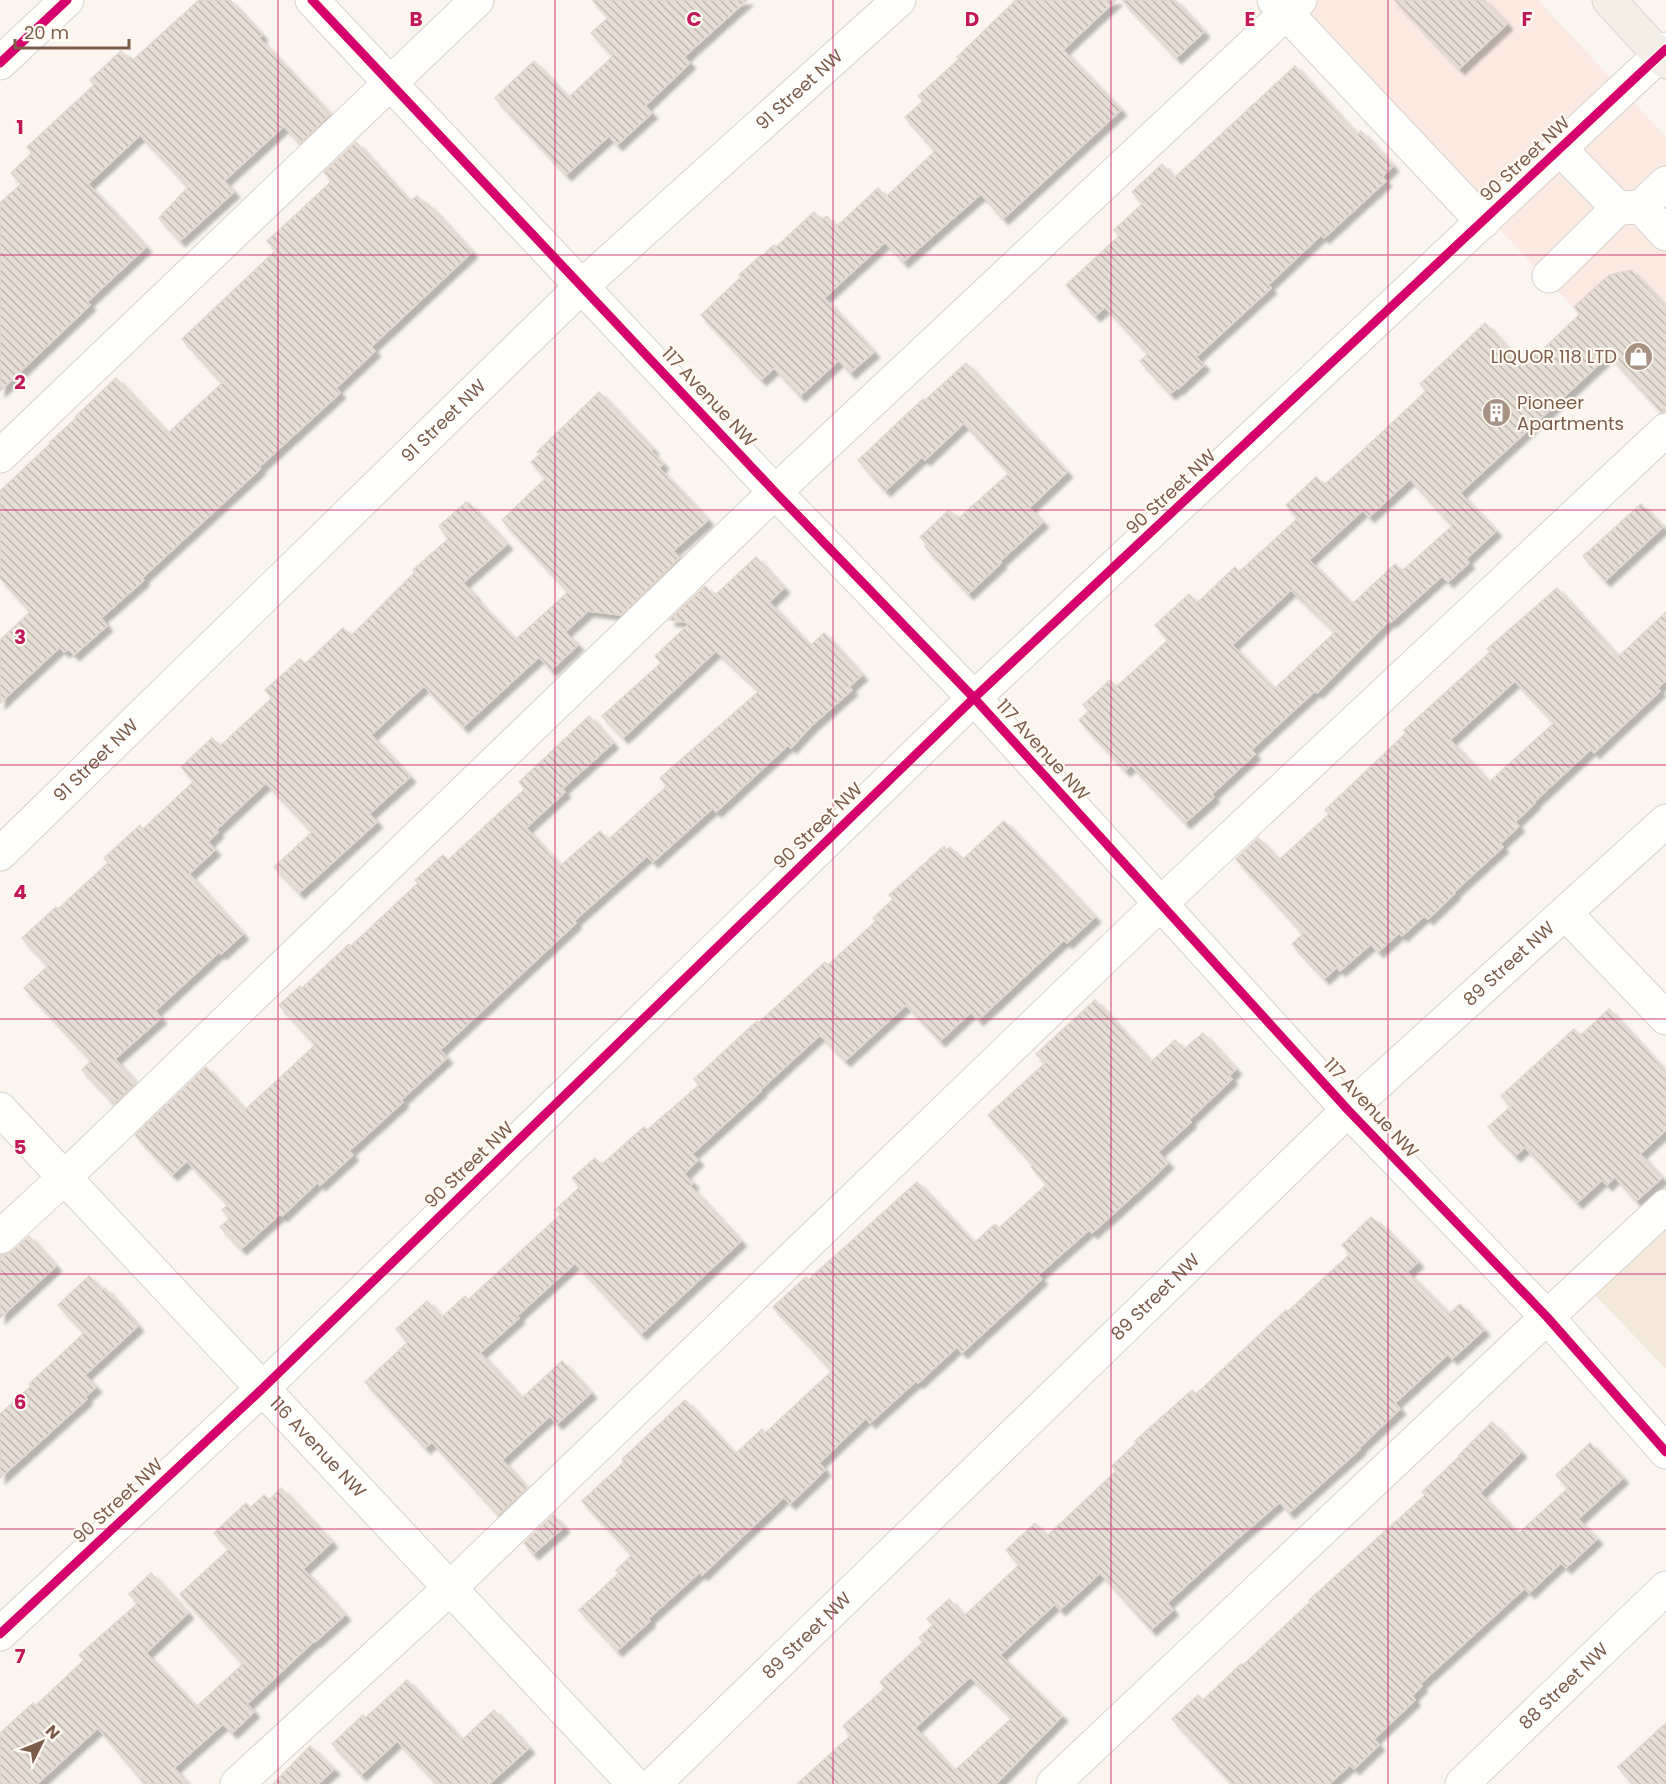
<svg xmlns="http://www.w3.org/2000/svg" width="1666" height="1784" font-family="Poppins,sans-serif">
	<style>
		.residential { fill: #f3e8db }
		.commercial { fill: #faeae2 }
		.building { fill: url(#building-back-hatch); stroke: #e3d8d0; stroke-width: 1.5; fill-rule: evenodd; filter: url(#shadow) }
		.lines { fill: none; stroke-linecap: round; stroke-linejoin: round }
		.minor-casing { stroke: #d9d2cc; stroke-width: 35 }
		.major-casing { stroke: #dbd1ca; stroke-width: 35 }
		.minor { stroke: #fefefc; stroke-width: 33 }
		.major { stroke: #f4efe6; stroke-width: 33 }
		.cycleway-casing { stroke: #fffaf2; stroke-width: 13 }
		.cycleway { stroke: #d6006c; stroke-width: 9 }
		.grid { fill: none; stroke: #c2185b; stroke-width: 1.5; stroke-opacity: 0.55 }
		.labels { text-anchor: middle; stroke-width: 4.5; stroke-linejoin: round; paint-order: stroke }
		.street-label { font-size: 18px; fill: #7c5c4a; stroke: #fffaf2 }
		.poi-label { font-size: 18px; fill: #7c5c4a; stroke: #fffaf2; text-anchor: end }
		.grid-label { font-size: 20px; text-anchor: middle; font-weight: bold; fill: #c2185b; stroke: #fffaf2; stroke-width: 4.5; stroke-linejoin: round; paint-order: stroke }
	</style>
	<defs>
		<pattern id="building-back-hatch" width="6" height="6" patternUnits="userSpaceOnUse" patternTransform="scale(1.5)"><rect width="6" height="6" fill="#e7ded5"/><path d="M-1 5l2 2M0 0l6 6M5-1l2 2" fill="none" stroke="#c0b7af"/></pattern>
		<filter id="shadow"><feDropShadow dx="5.5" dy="5.5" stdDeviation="1.5" flood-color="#0004"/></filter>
	</defs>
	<rect width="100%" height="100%" fill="#faf5ee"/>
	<path class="residential" d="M1666,1188V1369L1574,1273Z"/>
	<path class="commercial" d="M1287,0H1538L1666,137V408Z"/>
	<g class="building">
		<path d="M199,0H230L262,35L259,38L330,114L300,144L284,126L224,181L234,192L180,241L159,218L188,187L140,135L88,184L146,247L87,302L90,305L0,391V203L21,184L11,173L32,153L27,147L94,85L90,80L121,51L128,58L130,57L133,60Z"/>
		<path d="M592,0H747L684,57L690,63L645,106L652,113L617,145L609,136L566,175L495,98L534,61L568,98L613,56L591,33L609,17Z"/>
		<path d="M1016,0H1116L1063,50L1121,110L1003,219L981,194L903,262L885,242L824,298L874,352L850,373L839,360L800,396L774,368L761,380L701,315L741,277L739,275L761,255L762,256L774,245L776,247L814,212L822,220L827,216L836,227L878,188L886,197L935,151L905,117L923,101L918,96L959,59L957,57Z"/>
		<path d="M1122,0H1175L1204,32L1176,58Z"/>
		<path d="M1394,0H1484L1507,24L1459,69Z"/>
		<path d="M1295,66L1357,135L1361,131L1393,166L1382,177L1386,181L1324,238L1321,235L1268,285L1271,288L1196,357L1204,365L1178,389L1177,388L1170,394L1140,361L1148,354L1105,307L1095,316L1066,285L1119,236L1114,230L1143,203L1132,192L1162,164L1174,178Z"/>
		<path d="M356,142L410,202L417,196L425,205L427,203L472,252L371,347L375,351L336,388L340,393L258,468L260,469L142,578L144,580L101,618L107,626L74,655L68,649L64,652L60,647L0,703V640L30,612L0,578V491L51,443L50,442L76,418L75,417L116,378L168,433L222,383L182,339L276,250L267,241L332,181L324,172Z"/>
		<path d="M1631,270L1666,307V412H1661L1609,355L1460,493L1496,531L1466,559L1469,563L1448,582L1442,576L1391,622L1390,620L1317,693L1315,691L1251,750L1255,754L1212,794L1214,797L1185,823L1131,765L1125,771L1079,720L1089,711L1083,705L1110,680L1116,687L1168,640L1155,625L1189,594L1197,603L1235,567L1239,572L1298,518L1286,505L1316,477L1324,485L1361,452L1426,391L1420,384L1485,323L1520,362L1534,350L1538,354L1580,314L1574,307L1609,275ZM1410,479L1452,526L1402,571L1395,564L1352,604L1309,560L1363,510L1369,517ZM1291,590L1335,632L1274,689L1232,645Z"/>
		<path d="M966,363L1067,472L1029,508L1043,522L1000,561L1001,563L968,594L925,547L927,545L920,537L949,510L957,518H959L1009,473L964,423L925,460L922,457L885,491L858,460L923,399L924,401Z"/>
		<path d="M599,392L653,449L651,451L663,464L659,468L708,520L673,551L679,558L621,615L588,611L565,632L578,645L551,670L539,657L463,727L424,686L371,735L410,777L369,814L377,822L299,893L274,867L312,832L266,783L216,830L218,832L208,842L215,850L189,874L243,934L221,954L219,952L155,1011L161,1018L115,1059L136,1083L114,1104L82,1070L91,1061L24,988L48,966L22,938L56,907L58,909L108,863L104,858L140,825L143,829L194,781L181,767L212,738L220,746L272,698L265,690L300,659L305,664L343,628L351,636L415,572L413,570L448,539L439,526L466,502L468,504L469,503L507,544L463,583L475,596L474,597L515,640L568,592L502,520L546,478L531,462L540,454L537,452Z"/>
		<path d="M1641,504L1663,527L1605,581L1583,556Z"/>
		<path d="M756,557L784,588L769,602L810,646L824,633L862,675L849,687L852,690L811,726L791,748L788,745L716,812L713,808L653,862L647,856L574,921L576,923L440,1050L447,1058L401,1100L403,1102L349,1151L353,1155L320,1185L318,1182L282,1216L280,1214L241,1249L220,1227L230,1218L222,1210L228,1205L187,1161L172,1175L135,1135L206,1067L245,1110L315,1045L279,1005L300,986L302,988L349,944L351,946L418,883L415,880L443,855L448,860L525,789L519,782L589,716L613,743L562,789L565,792L526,828L560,866L600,831L608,840L667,786L660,778L759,691L716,651L623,738L602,716L661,663L655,656L690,623L669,620L705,586L714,596Z"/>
		<path d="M1557,588L1618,657L1666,612V681L1657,688L1660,691L1594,753L1591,749L1534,802L1535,803L1515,822L1519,826L1500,844L1503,847L1454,892L1455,893L1428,919L1424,916L1402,936L1399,933L1378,952L1371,944L1340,971L1337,967L1324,979L1292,944L1303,934L1236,859L1258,838L1279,860L1329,814L1325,810L1406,733L1404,730L1490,652L1487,649ZM1515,681L1554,723L1489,782L1450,740Z"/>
		<path d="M1004,821L1095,917L1067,943L1064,940L978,1020L971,1012L940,1041L906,1005L845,1061L820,1035L760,1090L761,1091L692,1154L698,1160L684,1174L693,1183L690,1186L741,1241L641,1334L575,1263L517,1316L519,1318L480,1353L522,1398L562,1361L591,1393L557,1424L550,1416L502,1460L527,1488L498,1515L432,1442L425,1448L365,1382L408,1342L396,1329L427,1301L442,1317L465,1296L468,1300L561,1214L556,1209L580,1187L572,1178L595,1158L601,1165L644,1127L647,1130L699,1085L694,1079L757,1021L758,1023L825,962L828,965L876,921L873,918L893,899L889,895L944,846L947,850L950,847L962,860Z"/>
		<path d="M1095,1000L1151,1062L1175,1040L1184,1049L1203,1033L1236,1069L1229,1076L1232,1079L1189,1120L1191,1122L1158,1152L1168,1163L1144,1186L1092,1233L1089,1230L1038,1275L1042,1279L962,1353L957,1347L918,1383L916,1381L870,1423L866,1418L819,1463L825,1470L815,1480L790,1504L784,1497L702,1575L700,1572L648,1619L650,1621L617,1651L579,1610L619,1573L616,1570L632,1555L582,1501L624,1462L622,1459L685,1400L735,1454L762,1429L765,1433L832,1371L773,1307L806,1277L808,1280L917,1182L974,1243L995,1224L999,1228L1047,1184L1031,1167L1033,1165L988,1115L1045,1063L1036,1054Z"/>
		<path d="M1609,1009L1666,1072V1130L1640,1154L1662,1178L1636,1201L1615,1177L1607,1185L1602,1180L1577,1203L1525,1147L1515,1156L1488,1127L1511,1106L1501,1096L1574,1029L1580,1036Z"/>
		<path d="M1371,1217L1379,1224L1380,1223L1418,1262L1407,1272L1449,1314L1460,1304L1484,1330L1452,1359L1448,1354L1395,1403L1400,1409L1359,1448L1360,1449L1289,1513L1280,1502L1236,1540L1167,1603L1173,1610L1151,1630L1100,1573L1060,1610L1055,1604L1000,1655L1062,1716L996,1784H797L851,1735L843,1726L885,1688L880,1682L923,1642L919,1638L933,1625L927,1619L949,1599L964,1616L1019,1565L1006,1550L1035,1523L1047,1536L1116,1471L1112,1466L1136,1443L1135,1441L1192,1390L1196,1394L1286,1310L1287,1312L1350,1254L1342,1245ZM970,1677L1012,1718L954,1771L915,1728Z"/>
		<path d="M29,1236L56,1266L0,1318V1255H5L12,1251Z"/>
		<path d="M89,1276L102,1290L105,1288L138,1326L85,1375L96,1387L85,1397L87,1399L0,1478V1414L31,1386L29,1384L84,1333L58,1305Z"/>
		<path d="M1492,1422L1521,1452L1480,1493L1518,1534L1568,1488L1556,1475L1590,1443L1623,1478L1578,1519L1597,1539L1566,1568L1561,1563L1529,1593L1525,1588L1420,1684L1422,1686L1412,1696L1415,1700L1374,1739L1379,1745L1354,1769L1350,1765L1329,1784H1232L1172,1719L1198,1695L1203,1700L1241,1664L1243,1665L1311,1601L1309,1600L1425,1495L1422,1492L1460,1456L1459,1455Z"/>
		<path d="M281,1488L332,1542L303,1569L345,1615L315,1642L314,1641L247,1704L254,1712L232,1733L223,1724L174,1768L188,1784H145L98,1728L37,1784H0V1733L33,1703L35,1706L84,1660L79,1655L138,1603L129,1594L151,1573L188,1613L146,1653L196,1707L243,1664L180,1594L229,1549L214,1533L246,1503L250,1508L264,1495L269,1500Z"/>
		<path d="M553,1515L564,1527L533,1554L524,1543Z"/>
		<path d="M407,1680L462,1740L494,1710L529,1748L489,1784H437L397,1741L361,1775L332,1744L363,1715L365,1718Z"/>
		<path d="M1666,1723V1784H1633L1618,1767Z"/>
		<path d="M310,1746L334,1769L318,1784H273Z"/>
	</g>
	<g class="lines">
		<defs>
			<g id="minor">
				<path d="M312,0L775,492L974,698L1348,1110L1547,1317L1666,1452"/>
				<path d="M1274,0L1483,222"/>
				<path d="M0,63L67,0"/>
				<path d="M1560,149L1618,208L1641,207"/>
				<path d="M1666,183L1641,207L1666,234"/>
				<path d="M1549,276L1618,208"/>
				<path d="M0,456L477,0"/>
				<path id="s1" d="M0,854L582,286L899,0"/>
				<path d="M1565,913L1666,1018"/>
				<path id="s2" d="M0,1109L634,1784"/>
				<path d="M0,1237L64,1178L775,492L1300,0"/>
				<path d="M0,1634L262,1389L974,698L1666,49"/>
				<path d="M237,1784L450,1588L1161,903L1666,430"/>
				<path id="s3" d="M654,1784L1348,1110L1666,821"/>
				<path d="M1053,1784L1547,1317L1666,1206"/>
				<path id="s4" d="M1462,1784L1666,1588"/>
			</g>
			<path id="major" d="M1609,0L1666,62"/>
		</defs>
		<use href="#minor" class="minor-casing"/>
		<use href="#major" class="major-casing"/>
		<use href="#minor" class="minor"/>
		<use href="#major" class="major"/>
		<defs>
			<g id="cycleway">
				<path d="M312,0L775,492L974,698L1348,1110L1547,1317L1666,1452"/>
				<path d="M0,63L67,0"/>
				<path d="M0,1634L262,1389L974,698L1666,49"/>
			</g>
		</defs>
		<use href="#cycleway" class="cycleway-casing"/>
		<use href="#cycleway" class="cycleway"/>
	</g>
	<path class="grid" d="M278,0V1784M555,0V1784M833,0V1784M1111,0V1784M1388,0V1784M0,255H1666M0,510H1666M0,765H1666M0,1019H1666M0,1274H1666M0,1529H1666"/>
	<defs>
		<symbol id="shop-disc" viewBox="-11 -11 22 22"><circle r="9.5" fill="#a89283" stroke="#fffaf2"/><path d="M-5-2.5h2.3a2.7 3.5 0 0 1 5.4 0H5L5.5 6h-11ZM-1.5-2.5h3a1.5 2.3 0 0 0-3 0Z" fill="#fff"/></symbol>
		<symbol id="building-disc" viewBox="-11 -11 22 22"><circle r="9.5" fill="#a89283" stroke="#fffaf2"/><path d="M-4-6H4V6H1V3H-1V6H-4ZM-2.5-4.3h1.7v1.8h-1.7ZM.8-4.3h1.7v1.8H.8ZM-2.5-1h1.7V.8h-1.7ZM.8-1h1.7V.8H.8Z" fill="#fff"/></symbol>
	</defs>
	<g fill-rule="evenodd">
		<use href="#shop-disc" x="1622" y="340" width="33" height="33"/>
		<use href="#building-disc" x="1480" y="396" width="33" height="33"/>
	</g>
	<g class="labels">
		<g class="street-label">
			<text dy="6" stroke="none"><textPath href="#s1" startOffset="1106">91 Street NW</textPath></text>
			<text transform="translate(1525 159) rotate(-43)" y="6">90 Street NW</text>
			<text transform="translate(709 397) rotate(47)" y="6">117 Avenue NW</text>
			<text dy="6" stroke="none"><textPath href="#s1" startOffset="620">91 Street NW</textPath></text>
			<text transform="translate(1171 492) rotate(-43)" y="6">90 Street NW</text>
			<text transform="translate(1043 750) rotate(48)" y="6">117 Avenue NW</text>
			<text dy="6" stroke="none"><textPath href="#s1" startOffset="134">91 Street NW</textPath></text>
			<text transform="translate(818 826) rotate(-44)" y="6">90 Street NW</text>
			<text dy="6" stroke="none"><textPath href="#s3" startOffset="1185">89 Street NW</textPath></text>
			<text transform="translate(1371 1108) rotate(47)" y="6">117 Avenue NW</text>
			<text transform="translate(469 1165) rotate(-44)" y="6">90 Street NW</text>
			<text dy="6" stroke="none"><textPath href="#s3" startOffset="699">89 Street NW</textPath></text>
			<text dy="6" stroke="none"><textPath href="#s2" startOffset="464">116 Avenue NW</textPath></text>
			<text transform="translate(118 1501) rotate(-43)" y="6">90 Street NW</text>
			<text dy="6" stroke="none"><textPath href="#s3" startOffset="213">89 Street NW</textPath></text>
			<text dy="6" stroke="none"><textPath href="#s4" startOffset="141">88 Street NW</textPath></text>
		</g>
		<g class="poi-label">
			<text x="1617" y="363">LIQUOR 118 LTD</text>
			<text x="1517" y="409" text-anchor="start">Pioneer<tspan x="1517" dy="21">Apartments</tspan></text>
		</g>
	</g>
	<g class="grid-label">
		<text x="416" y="26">B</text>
		<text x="694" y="26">C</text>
		<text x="972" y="26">D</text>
		<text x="1250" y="26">E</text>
		<text x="1527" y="26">F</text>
		<text x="20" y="134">1</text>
		<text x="20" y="389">2</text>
		<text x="20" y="644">3</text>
		<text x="20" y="899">4</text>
		<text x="20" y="1154">5</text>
		<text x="20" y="1409">6</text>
		<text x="20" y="1663">7</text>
	</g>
	<g transform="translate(42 1742) rotate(47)" stroke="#fffaf2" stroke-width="4.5" paint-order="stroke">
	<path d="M0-4.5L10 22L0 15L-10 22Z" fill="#7c5c4a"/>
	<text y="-9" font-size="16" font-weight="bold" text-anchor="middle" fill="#7c5c4a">N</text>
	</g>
	<path d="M15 39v9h114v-9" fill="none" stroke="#7c5c4a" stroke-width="3"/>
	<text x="24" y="39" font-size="18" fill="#7c5c4a" stroke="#fffaf2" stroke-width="4.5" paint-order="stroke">20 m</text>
</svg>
